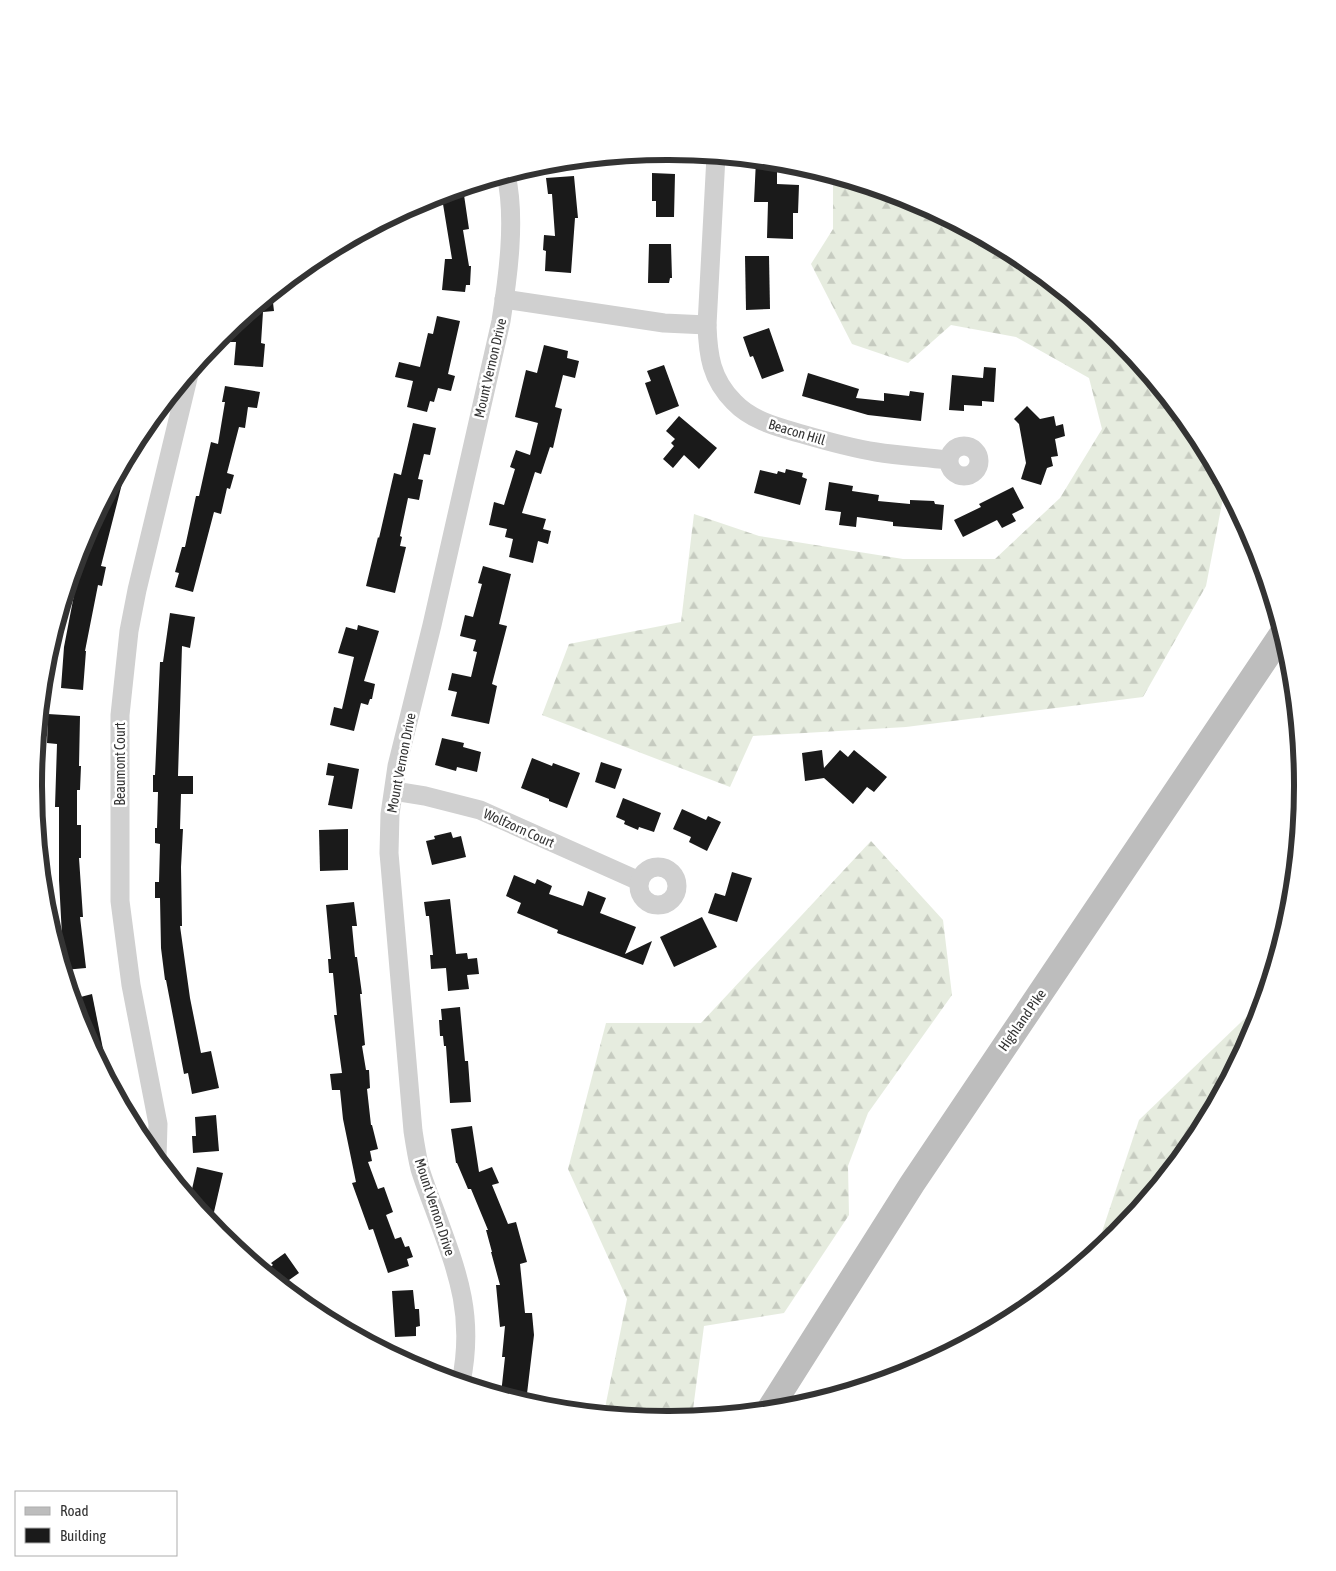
<svg xmlns="http://www.w3.org/2000/svg" width="1336" height="1571" font-family="'Asap Condensed',sans-serif">
	<style>
		.forest { fill: url(#forest-firs) }
		.building { fill: #1a1a1a }
		.lines { fill: none; stroke-linecap: round; stroke-linejoin: round }
		.street { stroke: #d0d0d0; stroke-width: 19 }
		.secondary { stroke: #bdbdbd; stroke-width: 26 }
		.labels { text-anchor: middle; stroke-width: 5; stroke-linejoin: round; paint-order: stroke }
		.street-label { font-size: 14px; fill: #333; stroke: #fff }
		.rim { fill: none; stroke: #333; stroke-width: 6 }
	</style>
	<defs>
		<pattern id="forest-firs" width="22" height="20" patternUnits="userSpaceOnUse" patternTransform="scale(1.25)"><rect width="22" height="20" fill="#e6ecdf"/><path d="M5 1l3.5 6h-7zM16 11l3.5 6h-7z" fill="#c6cbc0"/></pattern>
	</defs>
	<rect width="100%" height="100%" fill="#fff"/>
	<g class="forest">
		<path d="M833,176L911,200L1021,258L1117,337L1196,433L1225,488L1206,586L1143,697L906,727L753,736L730,787L542,715L569,644L681,622L694,514L759,536L903,559H995L1060,498L1102,429L1089,378L1016,337L951,325L908,363L852,344L811,264L833,229Z"/>
		<path d="M871,841L943,920L952,995L868,1113L848,1166L849,1215L784,1313L704,1326L692,1417L668,1420L604,1413L627,1299L568,1169L606,1023H701Z"/>
		<path d="M1262,1002L1254,1028L1195,1138L1116,1234L1096,1250L1139,1120Z"/>
	</g>
	<g class="building">
		<path d="M756,160L777,162V184L799,185L798,213H793V239L767,238L768,202H754Z"/>
		<path d="M652,173L675,174L674,217H656V201H652Z"/>
		<path d="M574,176L578,218H575L571,273L545,271L546,251L543,250L544,235L555,236L552,194H548L546,178Z"/>
		<path d="M464,195L469,229L463,230L469,266H471L470,285H466L465,292L442,290L445,259H452L442,198Z"/>
		<path d="M649,244H671L672,278H670L669,283H648Z"/>
		<path d="M745,256H769L770,309L746,310Z"/>
		<path d="M272,294L274,311L263,312L261,343L265,344L263,367L234,365L236,342H228L229,329Z"/>
		<path d="M437,316L460,321L448,374L455,376L451,391L438,388L434,402L430,401L427,412L407,407L413,381L395,377L399,362L420,367L428,333L433,334Z"/>
		<path d="M769,328L784,371L762,379L753,356L750,357L743,337Z"/>
		<path d="M544,345L568,351L567,358L579,361L575,378L563,375L555,407L562,409L553,448L550,447L541,474L535,472L522,513L546,519L543,529L551,531L548,544L538,541L533,563L509,557L513,539L505,537L507,529L489,525L494,502L504,505L515,469L510,467L516,450L530,455L538,423L515,417L526,370L537,373Z"/>
		<path d="M664,365L679,406L656,415L645,383L651,381L647,371Z"/>
		<path d="M984,367L996,368L994,402L982,401V406L964,405V411L949,410L952,375L983,378Z"/>
		<path d="M808,373L859,389L856,398L884,401V393L909,396L910,391L924,393L921,421L868,415L802,396Z"/>
		<path d="M225,386L260,392L257,408L248,407L245,428L239,427L227,473L234,475L230,489L227,488L221,514L214,512L193,592L175,587L179,573L175,572L182,547H185L196,496H199L211,442L218,444L225,402H222Z"/>
		<path d="M1027,406L1040,419L1054,416L1056,426L1063,424L1065,436L1055,439L1058,456L1051,457L1053,466L1047,468L1041,485L1021,479L1026,463L1019,424L1014,419Z"/>
		<path d="M679,416L717,448L699,469L684,455L673,468L663,459L674,446L671,443L675,439L666,431Z"/>
		<path d="M413,423L436,428L430,455L424,454L418,479L423,480L419,500L408,498L400,536L402,537L400,546L406,547L395,593L366,586L378,537L379,538L394,473L401,475Z"/>
		<path d="M786,469L803,473L802,477L807,479L800,505L754,493L760,470L777,474L778,471L785,473Z"/>
		<path d="M121,471L125,472L101,566L106,567L102,586L98,585L85,651H86L83,690L61,688L64,647L83,548H85L91,526Z"/>
		<path d="M829,482L853,486L852,491L879,495L878,501L910,504V500L934,501L935,504L944,505L942,530L893,526V522L857,517L856,527L839,525L841,512L825,510Z"/>
		<path d="M1013,487L1024,508L1012,514L1016,521L1002,528L997,520L963,537L954,520L981,507L979,504Z"/>
		<path d="M483,566L511,574L499,624L507,626L492,684L497,686L489,724L451,716L457,692L448,690L452,673L471,677L477,652L473,651L476,640L460,636L465,615L473,617L482,584L478,583Z"/>
		<path d="M170,613L195,617L190,648L182,646L178,776H193V794H181L180,829H183L181,867L182,926H180L190,998L201,1053L211,1051L219,1088L192,1094L188,1073L184,1074L166,980H165L161,948L160,898H155V882H159L160,844L155,843V828H157L158,792H153V775H155L160,662H163Z"/>
		<path d="M358,625L379,631L364,681L375,684L372,699H370L368,705L361,703L354,731L330,725L334,707L342,709L354,657L338,653L346,627L357,630Z"/>
		<path d="M48,714L80,716L79,766H81L80,790H77V825H81V858H79L83,917H80L86,968L64,970L59,937L62,936L59,880V807H55L57,744L47,743Z"/>
		<path d="M442,738L464,743L463,747L481,752L477,772L457,767L456,771L435,765Z"/>
		<path d="M822,750L824,768L840,750L848,757L854,750L887,777L874,792L867,787L853,804L824,778L805,781L802,753Z"/>
		<path d="M532,758L552,766L553,763L580,773L567,808L549,801V799L521,788Z"/>
		<path d="M601,762L622,769L615,789L595,782Z"/>
		<path d="M328,763L359,769L352,809L328,805L334,776L326,775Z"/>
		<path d="M623,798L661,813L654,832L639,827L638,830L624,824L625,821L616,817Z"/>
		<path d="M682,809L706,820L708,816L721,822L707,851L689,842L691,837L673,829Z"/>
		<path d="M348,829V870L320,871L319,830Z"/>
		<path d="M451,832L453,838L461,836L466,857L432,865L426,841L435,839L434,836Z"/>
		<path d="M732,872L752,878L737,922L708,913L715,893L725,896Z"/>
		<path d="M514,875L535,884L537,879L552,886L549,894L583,906L588,891L606,898L600,913L636,927L625,954L652,941L643,965L557,933L558,930L517,913L521,903L506,896Z"/>
		<path d="M450,899L456,954L467,953L468,959L477,958L479,974L467,975L469,989L448,991L446,968L431,969L430,955H433L429,916H426L424,902Z"/>
		<path d="M354,902L357,926H352L355,957H357L362,994H360L365,1045L362,1046L366,1070H369L370,1088L367,1089L371,1125H372L378,1149L370,1151L372,1161L368,1162L378,1189L384,1187L393,1212L386,1215L395,1239L401,1237L405,1247L409,1246L413,1257L407,1259L409,1266L388,1273L373,1229L369,1230L352,1183L356,1182L343,1119L340,1090H332L330,1074L342,1073L334,1015H337L333,973H329L328,959H331L326,905Z"/>
		<path d="M702,917L717,947L674,967L660,937Z"/>
		<path d="M92,994L107,1069L104,1070L82,1028L73,999Z"/>
		<path d="M460,1007L465,1061H468L471,1102L450,1103L446,1046H444L443,1036H440L439,1020H442L441,1009Z"/>
		<path d="M216,1115L219,1151L193,1153L192,1136H196L195,1117Z"/>
		<path d="M472,1126L479,1172L492,1167L499,1183L492,1185L508,1224L516,1222L527,1262L520,1264L525,1313H532L534,1335L526,1402L501,1394L505,1357H502L505,1326L500,1327L496,1285H500L491,1252H492L486,1230H488L471,1189H468L457,1163H456L451,1129Z"/>
		<path d="M197,1167L223,1173L214,1212L199,1209L190,1198Z"/>
		<path d="M285,1253L299,1273L282,1285L265,1271L273,1265L271,1263Z"/>
		<path d="M413,1290L415,1309H419L420,1326L416,1327V1336L395,1337L392,1291Z"/>
	</g>
	<g class="lines">
		<g class="street">
			<path d="M716,156L707,325C708,355 711,379 734,402C752,421 778,427 802,434C826,441 851,448 876,452C900,456 925,457 948,460"/>
			<path d="M504,299L664,323L707,325"/>
			<circle cx="964" cy="461" r="15"/>
			<path d="M394,791L425,796L480,810L639,881"/>
			<circle cx="658" cy="886" r="19"/>
			<path d="M157,1158L158,1124L131,985L120,901V715L129,631L137,590L189,374"/>
			<path d="M461,1382C475,1314 457,1271 434,1208C429,1195 424,1182 420,1169C417,1157 415,1144 413,1131L389,853L390,814L397,766L432,625L501,321C508,277 516,218 506,175"/>
		</g>
		<path class="secondary" d="M769,1410L912,1184L1282,634"/>
	</g>
	<g class="labels">
		<g class="street-label">
			<text transform="translate(490 368) rotate(-77)" y="5">Mount Vernon Drive</text>
			<text transform="translate(797 432) rotate(17)" y="5">Beacon Hill</text>
			<text transform="translate(401 763) rotate(-79)" y="5">Mount Vernon Drive</text>
			<text transform="translate(120 764) rotate(-90)" y="5">Beaumont Court</text>
			<text transform="translate(519 828) rotate(24)" y="5">Wolfzorn Court</text>
			<text transform="translate(1022 1020) rotate(-55)" y="5">Highland Pike</text>
			<text transform="translate(435 1207) rotate(72)" y="5">Mount Vernon Drive</text>
		</g>
	</g>
	<path d="M0 0H1336V1571H0ZM667 160H669A625 625 0 0 1 1294 785V786A625 625 0 0 1 669 1411H667A625 625 0 0 1 42 786V785A625 625 0 0 1 667 160Z" fill="#fff" fill-rule="evenodd"/>
	<path class="rim" d="M667 160H669A625 625 0 0 1 1294 785V786A625 625 0 0 1 669 1411H667A625 625 0 0 1 42 786V785A625 625 0 0 1 667 160Z"/>
	<rect x="15" y="1491" width="162" height="65" fill="#ffffff" stroke="#adadad"/>
	<rect x="25" y="1507" width="25" height="8" fill="#bdbdbd" stroke="#adadad"/>
	<text x="60" y="1516" font-size="15" fill="#333333">Road</text>
	<rect x="25" y="1528" width="25" height="15" fill="#1a1a1a" stroke="#adadad"/>
	<text x="60" y="1541" font-size="15" fill="#333333">Building</text>
</svg>
